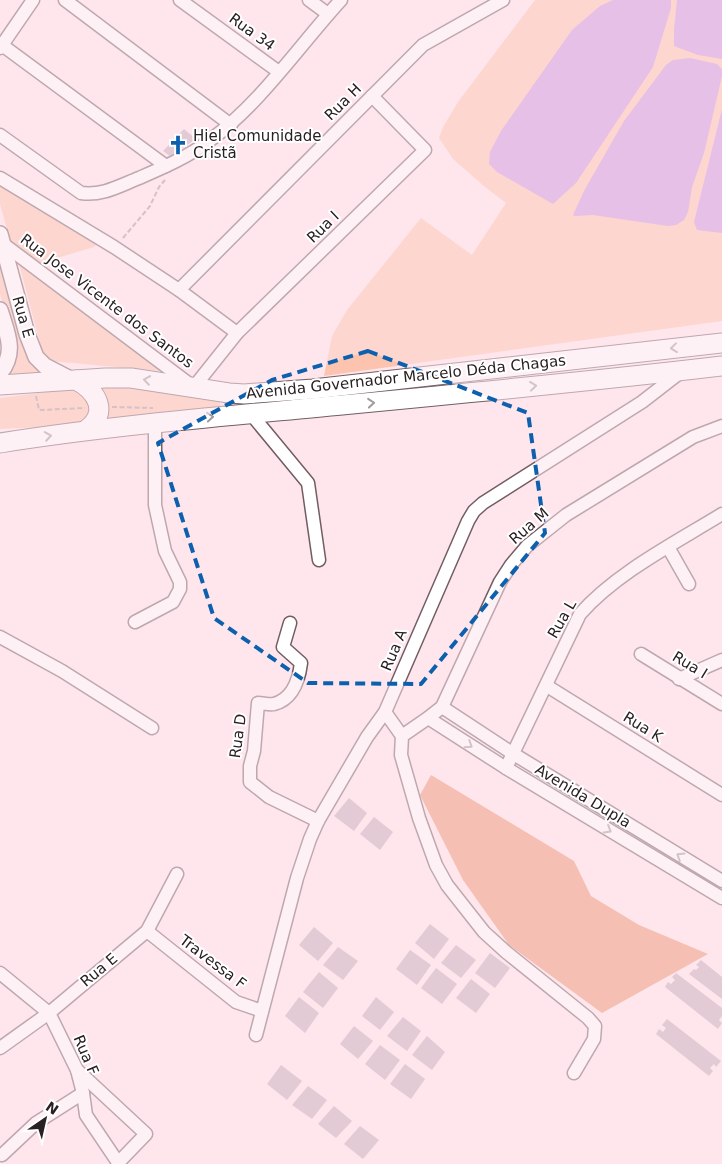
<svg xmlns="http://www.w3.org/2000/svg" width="722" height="1164" font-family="'DejaVu Sans',sans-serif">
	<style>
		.green { fill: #fcc4ae }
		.forest { fill: #ec926d }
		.water { fill: #ca92dd }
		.building { fill: #c0acb9 }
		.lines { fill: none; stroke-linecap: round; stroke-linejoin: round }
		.minor-casing { stroke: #725d63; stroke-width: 15 }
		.tertiary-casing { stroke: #725d63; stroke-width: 18 }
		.primary-casing { stroke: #725d63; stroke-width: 21 }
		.path { stroke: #a69499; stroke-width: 2; stroke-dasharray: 5 2.5; stroke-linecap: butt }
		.minor { stroke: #fff; stroke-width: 12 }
		.tertiary { stroke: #fff; stroke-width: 15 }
		.primary { stroke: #fff; stroke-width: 19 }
		.oneway { stroke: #9f9b9c }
		.marked { fill: none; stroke: #0d60ae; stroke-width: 4; stroke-dasharray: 10 6; stroke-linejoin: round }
		.labels { text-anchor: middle; stroke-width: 4; stroke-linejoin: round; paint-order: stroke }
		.street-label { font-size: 15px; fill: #292022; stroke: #fff }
		.poi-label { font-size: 15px; fill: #292022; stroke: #fff; text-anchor: start }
	</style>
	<rect width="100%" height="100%" fill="#fee6ec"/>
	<g class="green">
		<path d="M535,0H722V321L324,376L332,336L347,310L421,218L472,255L506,203L485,187L453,159L439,138L443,127L458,102Z"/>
		<path d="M0,184L98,243L94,247L37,264L11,244L0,204Z"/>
		<path d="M18,260L169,372L51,361L45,357L41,347Z"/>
		<path d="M0,267H4L29,354L56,374H4L12,336L0,294Z"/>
		<path d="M91,385L149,388L192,397L218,398L223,412L101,422Z"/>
		<path d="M77,388L95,412L86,422L41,427L0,429V398Z"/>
	</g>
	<path class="forest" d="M431,775L574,861L591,896L639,925L708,954L602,1013L509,945L463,880L420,795Z"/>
	<g class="water">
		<path d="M613,0H671V8L653,67L576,183L553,204L497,172L489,164L490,152L501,131L572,30L600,6Z"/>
		<path d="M677,0H722V59L698,55L674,46V30Z"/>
		<path d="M690,58L717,64L722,69V76L704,153L692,187L688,212L684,220L676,225L668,226L593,215L575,216L573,215L585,189L624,121L666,65L673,60Z"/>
		<path d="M722,109V233L697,230L694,222Z"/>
	</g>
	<g class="building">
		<path d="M184,129L196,139L170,156L163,151Z"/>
		<path d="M349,798L367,813L354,831L334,816Z"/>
		<path d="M374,817L393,832L380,850L360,834Z"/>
		<path d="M430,924L449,939L434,959L415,943Z"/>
		<path d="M314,927L333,943L318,961L299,945Z"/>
		<path d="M456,945L476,960L461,978L441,963Z"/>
		<path d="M338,947L358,961L343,980L323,965Z"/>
		<path d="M410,950L431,965L417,985L396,969Z"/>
		<path d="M490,953L510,968L495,988L475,973Z"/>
		<path d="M701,960L722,977V999L689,974L694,969L696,970L699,967L696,965Z"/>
		<path d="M436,968L457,984L442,1004L421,988Z"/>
		<path d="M319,972L338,988L323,1008L303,992Z"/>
		<path d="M676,973L722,1008V1016L719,1020L722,1023L718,1029L665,987L668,982L671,984L675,980L672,977Z"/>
		<path d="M471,979L490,994L476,1013L456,998Z"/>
		<path d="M299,997L319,1013L305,1033L285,1016Z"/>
		<path d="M376,997L394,1012L380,1030L362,1016Z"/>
		<path d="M403,1017L421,1031L407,1051L387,1036Z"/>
		<path d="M667,1019L721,1061L716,1067L714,1064L710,1068L713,1071L709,1076L656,1034L659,1029L663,1032L666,1028L662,1025Z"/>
		<path d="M354,1026L373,1041L358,1059L340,1044Z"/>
		<path d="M427,1036L445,1052L432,1070L412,1055Z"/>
		<path d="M380,1045L400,1060L385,1080L365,1064Z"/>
		<path d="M405,1064L425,1079L411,1099L390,1084Z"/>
		<path d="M281,1065L302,1081L287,1100L267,1084Z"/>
		<path d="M308,1086L327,1100L312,1119L292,1105Z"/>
		<path d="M334,1106L352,1121L336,1138L318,1124Z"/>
		<path d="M360,1126L379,1140L363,1159L344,1144Z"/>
	</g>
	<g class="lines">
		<defs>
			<g id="minor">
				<path d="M65,0L231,125"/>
				<path d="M180,0L279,72"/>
				<path d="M309,0L328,14"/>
				<path d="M2,45L166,166"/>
				<path d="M0,48L33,0"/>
				<path d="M0,135L81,193C102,196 119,186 139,178C162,168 188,157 209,141C261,103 298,47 341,0"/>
				<path d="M0,178L114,247L179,290L237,333"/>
				<path d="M2,243L192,386"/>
				<path d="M179,290L423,45L503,0"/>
				<path d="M194,387L237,333L425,150L372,96"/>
				<path d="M251,414L308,483L319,560"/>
				<path d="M668,547L689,584"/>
				<path d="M135,622L173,602L180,589V582L165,551L155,505V422"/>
				<path d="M290,623L283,647L301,663C299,679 293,699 274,704C269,705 263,703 258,703L254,751L250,766V782L269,797L318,821"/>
				<path d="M0,637L62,671L152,728"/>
				<path d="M641,654L722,704"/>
				<path d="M679,679L722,660"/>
				<path d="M547,686L722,795"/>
				<path d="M442,707L512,753L722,881"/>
				<path d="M385,712L402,736"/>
				<path d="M428,718L506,768L722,898"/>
				<path d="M506,768L580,614C616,573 675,543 722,514"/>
				<path d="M147,931L236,1002L262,1011"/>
				<path d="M0,973L49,1013L77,1070L83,1093L86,1115L119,1164"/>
				<path d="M256,1035L297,878L310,839L318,821L367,737L385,712L468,521L474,511L483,503L642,402L682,371"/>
				<path d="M0,1048L49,1013L147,931L177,874"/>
				<path d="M77,1070L146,1134L118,1163"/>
				<path d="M574,1073L594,1039L595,1026L588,1018L506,952L484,932L447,885L436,865L419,818L401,755L402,736L428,718L442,707L500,582L511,565L527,546L566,515L693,437L722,426"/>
				<path d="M2,1155L36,1123L83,1093"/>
			</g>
			<g id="tertiary">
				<path d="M0,234L27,334L36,357L45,366L72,380"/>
				<path d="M0,310C7,333 17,352 0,373"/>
			</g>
			<g id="primary">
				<path d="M76,380C97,391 110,413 86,430"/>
				<path d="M0,385L105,378H131L229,393L244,394L313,389L722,343"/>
				<path d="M0,443C114,425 228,416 342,405C469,393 596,381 722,366"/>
			</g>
		</defs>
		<use href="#minor" class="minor-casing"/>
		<use href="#tertiary" class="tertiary-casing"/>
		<use href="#primary" class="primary-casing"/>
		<g class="path">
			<path d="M123,238L150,206L159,187L165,180"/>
			<path d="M36,396L39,410L85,408"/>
			<path d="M112,407L153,408"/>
		</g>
		<use href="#minor" class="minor"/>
		<use href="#tertiary" class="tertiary"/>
		<use href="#primary" class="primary"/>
	</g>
	<defs><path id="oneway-chevron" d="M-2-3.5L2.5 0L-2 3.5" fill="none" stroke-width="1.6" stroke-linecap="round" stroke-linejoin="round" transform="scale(1.25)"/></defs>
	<g class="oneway">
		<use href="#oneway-chevron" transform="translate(674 348) rotate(174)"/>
		<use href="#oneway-chevron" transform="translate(147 380) rotate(-172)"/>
		<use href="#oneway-chevron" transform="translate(533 386) rotate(-6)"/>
		<use href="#oneway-chevron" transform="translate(371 403) rotate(-5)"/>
		<use href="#oneway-chevron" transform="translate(210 417) rotate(-5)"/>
		<use href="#oneway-chevron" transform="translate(48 436) rotate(-9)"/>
		<use href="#oneway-chevron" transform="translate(469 745) rotate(33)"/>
		<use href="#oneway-chevron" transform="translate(608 830) rotate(31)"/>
		<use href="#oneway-chevron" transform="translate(680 856) rotate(-148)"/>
	</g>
	<path d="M0 0H722V1164H0ZM368,351L528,413L545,533L421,684L308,683L214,618L158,443L272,380Z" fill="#fee6ec" fill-opacity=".55" fill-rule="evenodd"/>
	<path class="marked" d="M368,351L528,413L545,533L421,684L308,683L214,618L158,443L272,380Z"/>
	<defs>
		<symbol id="church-bare" viewBox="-9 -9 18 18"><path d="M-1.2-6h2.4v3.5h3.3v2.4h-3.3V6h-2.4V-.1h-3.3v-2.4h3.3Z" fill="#0d60ae" stroke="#fff" stroke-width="2.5" paint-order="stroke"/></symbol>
	</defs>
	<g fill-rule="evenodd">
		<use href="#church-bare" x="164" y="131" width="28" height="28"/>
	</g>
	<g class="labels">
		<g class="street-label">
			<text transform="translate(252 32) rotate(36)" y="5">Rua 34</text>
			<text transform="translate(343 102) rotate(-45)" y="5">Rua H</text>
			<text transform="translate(323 227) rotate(-44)" y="5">Rua I</text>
			<text transform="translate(107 301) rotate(37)" y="5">Rua Jose Vicente dos Santos</text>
			<text transform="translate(23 317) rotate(74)" y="5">Rua E</text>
			<text transform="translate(406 377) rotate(-6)" y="5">Avenida Governador Marcelo Déda Chagas</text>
			<text transform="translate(529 526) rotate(-41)" y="5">Rua M</text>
			<text transform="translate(562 619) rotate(-60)" y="5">Rua L</text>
			<text transform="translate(394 650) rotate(-67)" y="5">Rua A</text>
			<text transform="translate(690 665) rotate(31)" y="5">Rua I</text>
			<text transform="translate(643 727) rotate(32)" y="5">Rua K</text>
			<text transform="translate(238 736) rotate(-82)" y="5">Rua D</text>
			<text transform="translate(583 796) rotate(31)" y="5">Avenida Dupla</text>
			<text transform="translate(213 962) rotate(37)" y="5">Travessa F</text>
			<text transform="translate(99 970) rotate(-40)" y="5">Rua E</text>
			<text transform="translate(86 1055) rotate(67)" y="5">Rua F</text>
		</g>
		<g class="poi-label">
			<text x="193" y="141">Hiel Comunidade<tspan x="193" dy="17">Cristã</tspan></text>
		</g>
	</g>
	<g transform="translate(45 1119) rotate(34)" stroke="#ffffff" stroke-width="4" paint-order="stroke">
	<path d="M0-4L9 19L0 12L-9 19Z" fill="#292022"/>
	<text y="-8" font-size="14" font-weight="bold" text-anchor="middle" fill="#292022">N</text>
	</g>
</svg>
